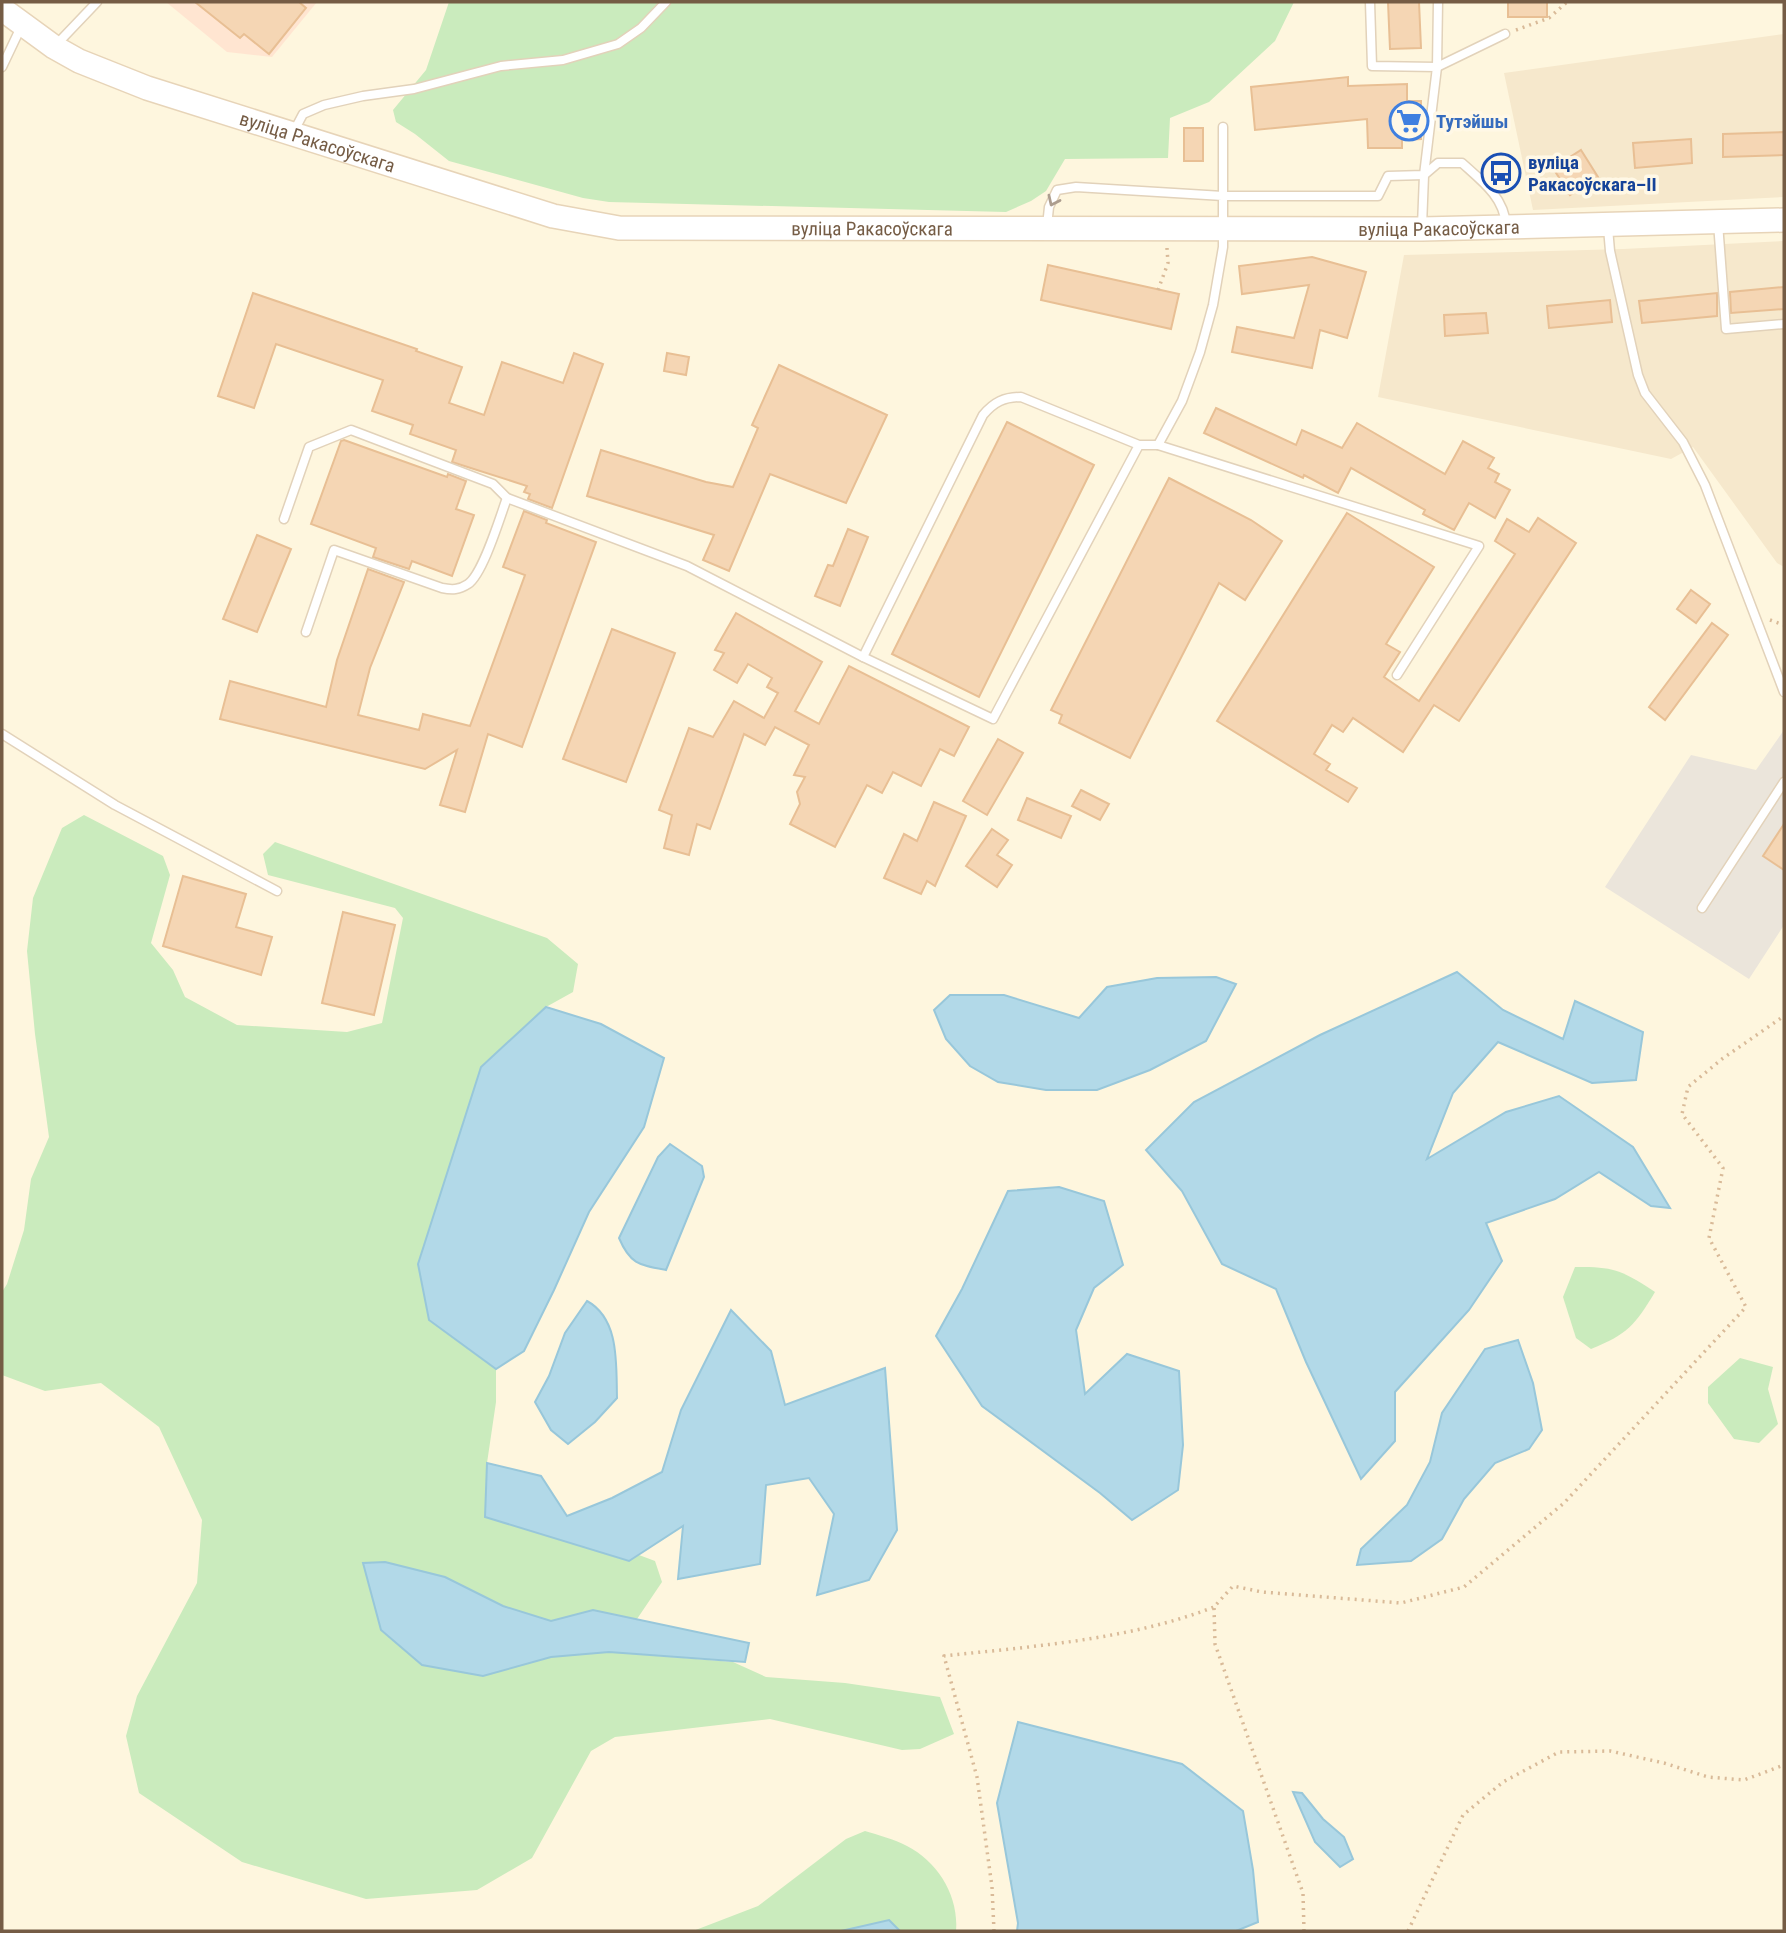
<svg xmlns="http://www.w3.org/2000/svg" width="1786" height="1933" font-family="'Roboto Condensed',sans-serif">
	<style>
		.residential { fill: #f6e8cc }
		.commercial { fill: #ffe5d1 }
		.industrial { fill: #ebe5db }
		.green { fill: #caebbd }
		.water { fill: #b2d9e8; stroke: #98c7da; stroke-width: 2 }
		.building { fill: #f5d6b4; stroke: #e8bf94; stroke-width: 2 }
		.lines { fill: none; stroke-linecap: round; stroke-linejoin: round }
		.lane-casing { stroke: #e2d2ba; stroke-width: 11 }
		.secondary-casing { stroke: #e7d4b8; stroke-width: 26 }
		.path { stroke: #d9ba98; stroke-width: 3.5; stroke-dasharray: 2 5; stroke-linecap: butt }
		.lane { stroke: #fff; stroke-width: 8 }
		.secondary { stroke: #fff; stroke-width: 23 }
		.oneway { stroke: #ac9d8f }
		.labels { text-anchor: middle; stroke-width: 7; stroke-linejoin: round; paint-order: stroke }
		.shop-label { font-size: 19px; font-weight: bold; fill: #366cbe; stroke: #fff8e6; text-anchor: start }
		.street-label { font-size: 19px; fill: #755c45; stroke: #fff8e6 }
		.transit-label { font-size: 19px; font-weight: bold; fill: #164399; stroke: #fff8e6; text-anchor: start }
	</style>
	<rect width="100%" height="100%" fill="#fef6de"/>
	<g class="residential">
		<path d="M1784,34V197L1533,210L1504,73Z"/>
		<path d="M1784,241V567L1777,563L1693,447L1671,459L1378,397L1404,255L1623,249Z"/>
	</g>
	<path class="commercial" d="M166,2H317L272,57L227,52Z"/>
	<path class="industrial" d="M1784,730V925L1749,979L1605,887L1691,755L1756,770Z"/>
	<g class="green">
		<path d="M449,2H1294L1275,41L1209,102L1170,118L1168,158L1065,159L1046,191L1031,201L1006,212L609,202L583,198L449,161L415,134L396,122L393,110L426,70Z"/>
		<path d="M84,815L163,856L170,875L151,943L173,970L185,997L237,1025L347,1032L382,1023L403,918L395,908L268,875L263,854L275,842L547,938L578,964L573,992L546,1007L430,1320L496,1369V1402L487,1463L485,1517L628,1561L639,1555L655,1561L662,1582L637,1619L593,1610L551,1621L503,1606L445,1577L385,1562L483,1676L551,1657L609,1652L733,1662L766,1677L845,1683L940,1697L954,1734L920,1749L902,1750L770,1719L615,1737L591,1751L532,1858L477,1890L366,1899L242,1862L139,1793L126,1736L137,1696L197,1583L202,1520L159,1427L101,1383L45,1391L2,1375V1292L7,1284L24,1230L31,1179L49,1137L35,1034L27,951L33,898L62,828Z"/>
		<path d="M1575,1267C1614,1266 1623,1271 1655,1292C1635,1325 1628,1334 1591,1349L1576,1338L1563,1297Z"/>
		<path d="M1740,1358L1773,1367L1768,1389L1778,1424L1759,1443L1734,1439L1708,1403V1387Z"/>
		<path d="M865,1831C878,1835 894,1839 907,1846C938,1862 959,1896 956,1931H900L889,1920L840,1931H693L758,1906L846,1839Z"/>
	</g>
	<g class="water">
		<path d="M1457,972L1503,1010L1563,1039L1575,1001L1643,1032L1636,1080L1592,1083L1498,1042L1453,1093L1427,1159L1506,1112L1559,1096L1633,1147L1670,1208L1651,1206L1599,1172L1555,1199L1486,1223L1502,1261L1469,1310L1395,1392V1441L1361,1479L1306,1362L1276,1289L1222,1264L1182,1191L1146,1150L1194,1102L1320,1035Z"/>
		<path d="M1216,977L1236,984L1206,1041L1150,1070L1097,1090H1046L998,1082L970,1066L946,1039L934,1010L950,995H1004L1079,1018L1107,987L1157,978Z"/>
		<path d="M546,1007L601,1024L664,1058L644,1127L589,1212L554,1290L524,1351L496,1369L429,1320L418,1264L481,1067Z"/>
		<path d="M670,1144L702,1166L704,1177L666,1270C639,1265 630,1264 619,1238L658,1157Z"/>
		<path d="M1059,1187L1104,1201L1123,1265L1094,1288L1076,1330L1085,1394L1127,1354L1179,1371L1183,1445L1178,1490L1132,1520L1100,1493L982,1406L936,1336L962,1289L1008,1191Z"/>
		<path d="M587,1301C620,1319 616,1365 617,1398L595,1422L568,1444L551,1430L535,1402L549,1376L565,1333Z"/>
		<path d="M731,1310L771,1351L785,1405L885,1368L897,1530L869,1580L817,1595L834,1514L809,1478L766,1485L760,1564L678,1579L683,1526L629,1561L485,1517L487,1463L541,1476L567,1516L612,1498L662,1472L681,1410Z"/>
		<path d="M1518,1340L1533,1383L1542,1430L1529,1449L1495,1463L1464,1499L1442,1539L1411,1561L1357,1565L1361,1549L1407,1505L1430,1462L1442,1413L1485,1349Z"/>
		<path d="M385,1562L445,1577L503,1606L551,1621L593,1610L749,1643L745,1662L609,1652L551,1657L483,1676L422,1665L381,1630L363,1563Z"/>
		<path d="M1018,1722L1182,1764L1243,1811L1253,1870L1258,1922L1236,1931H1017L1018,1923L997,1803Z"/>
		<path d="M1293,1792L1302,1793L1323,1819L1344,1837L1353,1859L1340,1867L1315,1842Z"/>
		<path d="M889,1920L900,1931H840H841Z"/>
	</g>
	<g class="building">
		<path d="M195,2H299L306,8L269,54L244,34L240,38Z"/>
		<path d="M1388,2H1419L1421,48L1390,49Z"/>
		<rect x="1508" y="2" width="39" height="15"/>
		<path d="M1348,77V86L1407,84V101H1421V139L1402,140V148H1368L1367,119L1255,130L1251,87Z"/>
		<rect x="1184" y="128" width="19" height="33"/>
		<path d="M1784,132V155L1723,157V134Z"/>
		<path d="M1691,139L1692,163L1635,168L1633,143Z"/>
		<path d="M1581,150L1598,177L1570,195L1553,168Z"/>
		<path d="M1312,257L1366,272L1347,338L1320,330L1312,368L1232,352L1237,327L1294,338L1309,285L1242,294L1239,266Z"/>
		<path d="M1048,265L1179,294L1171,329L1041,300Z"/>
		<path d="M1784,287V309L1731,313L1730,292Z"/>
		<path d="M253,293L417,349L416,351L462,367L449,403L484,415L502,362L563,383L574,353L603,364L552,508L528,499L530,494L524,492L527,486L452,462L456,450L410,434L413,425L372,411L383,380L276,344L254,408L218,396Z"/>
		<path d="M1717,293V316L1642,323L1639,301Z"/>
		<path d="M1610,300L1612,322L1549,328L1547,306Z"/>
		<path d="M1486,313L1488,333L1445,336L1444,315Z"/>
		<path d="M667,353L689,357L686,375L664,371Z"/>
		<path d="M779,365L887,415L846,503L770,474L729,571L703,560L714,535L587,496L601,450L706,482L733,487L758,428L752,425Z"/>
		<path d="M1216,408L1296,445L1302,430L1342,448L1357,423L1445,474L1463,441L1494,458L1488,468L1499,474L1495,482L1510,490L1495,518L1469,503L1454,530L1423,514L1425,510L1351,468L1338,493L1304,475L1303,478L1204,433Z"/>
		<path d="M1007,422L1094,465L979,697L892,654Z"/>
		<path d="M344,440L447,477L448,474L466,481L456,509L474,515L452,576L412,561L409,569L373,557L376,548L311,524L341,441Z"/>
		<path d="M1169,478L1251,520L1282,541L1245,600L1219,583L1130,758L1059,723L1062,715L1051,710Z"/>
		<path d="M524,511L547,520L546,523L596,542L522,747L488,734L465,812L440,805L457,750L425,769L220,719L230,681L326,707L337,660L368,569L404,582L370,668L358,715L419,730L423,714L470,726L525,575L503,567Z"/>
		<path d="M1347,513L1434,567L1386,644L1400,652L1384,677L1419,701L1515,554L1495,541L1507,519L1529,532L1538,518L1576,543L1459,721L1434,705L1403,752L1353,718L1343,732L1332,725L1314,754L1330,764L1326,770L1357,788L1348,802L1217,721Z"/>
		<path d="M848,529L868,537L840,606L815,596L828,565L833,566Z"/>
		<path d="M257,535L291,549L257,632L223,619Z"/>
		<path d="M1691,590L1710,604L1696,623L1677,609Z"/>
		<path d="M736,613L822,662L795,711L819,724L849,666L969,727L954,756L940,749L921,786L893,772L882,793L867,785L835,847L790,824L800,804L797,792L805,777L794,775L809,745L775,727L765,745L744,734L710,829L697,824L689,855L664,848L672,815L659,810L689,728L713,737L734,701L764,718L778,693L767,687L772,678L748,664L737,683L714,670L724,653L715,650Z"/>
		<path d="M1712,623L1728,635L1665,720L1649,707Z"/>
		<path d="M612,629L675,653L626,782L563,759Z"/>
		<path d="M998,739L1023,753L987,815L963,801Z"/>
		<path d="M1081,790L1109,804L1100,820L1072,806Z"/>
		<path d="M1027,798L1071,816L1061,838L1018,820Z"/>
		<path d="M934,802L966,816L935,886L927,881L921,894L884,878L904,834L917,841Z"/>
		<path d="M1784,824V870L1763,856Z"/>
		<path d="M992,829L1008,840L997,855L1012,865L997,887L966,866Z"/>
		<path d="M183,876L246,894L236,927L272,937L261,975L163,946Z"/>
		<path d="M343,912L395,925L374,1015L322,1003Z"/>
	</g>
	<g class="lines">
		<defs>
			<g id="lane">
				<path d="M1438,2L1437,67L1505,34"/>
				<path d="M56,45L97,2"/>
				<path d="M2,67L21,27"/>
				<path d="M1223,127V196H1378L1388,176L1424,175L1437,67L1372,66L1370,2"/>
				<path d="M293,133L303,114L324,105L363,96L414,89L501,66L563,60L618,44L641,28L666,2"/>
				<path d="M1718,223L1726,329L1784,324"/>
				<path d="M1047,226L1049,207L1057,190L1076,187L1223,196V247L1213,305L1200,352L1182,401L1158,445L1479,546L1397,675"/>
				<path d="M1422,226L1424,175L1438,163H1462C1482,181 1504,197 1506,225"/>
				<path d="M1608,228L1610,251L1638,375L1645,393L1683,442L1705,485L1784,692"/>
				<path d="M1139,445L993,719L863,657L983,415C994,402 1004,397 1021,397L1139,445H1158"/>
				<path d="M284,519L309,447L351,430L493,484L507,498L687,566L863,657"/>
				<path d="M306,632L334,550L442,588C452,590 459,590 468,584C483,574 500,517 507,498"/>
				<path d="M2,734L115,805L277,891"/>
				<path d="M1702,908L1784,782"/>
			</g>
			<g id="secondary">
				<path id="s1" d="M2,9L54,47L79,61L147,88L553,216L619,228L1422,229L1784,220"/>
			</g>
		</defs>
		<use href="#lane" class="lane-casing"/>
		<use href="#secondary" class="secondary-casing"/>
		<g class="path">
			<path d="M1516,30L1549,18L1567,2"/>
			<path d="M1158,290L1168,263L1167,248"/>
			<path d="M1770,620L1784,625"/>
			<path d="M994,1931L992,1887L977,1777L944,1656C1034,1646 1129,1640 1214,1607"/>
			<path d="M1304,1931L1303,1893L1215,1644L1214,1607L1233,1586L1262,1592L1401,1603L1464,1587L1564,1503L1746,1307L1709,1238L1723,1168L1682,1114L1688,1087L1722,1059L1784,1016"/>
			<path d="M1408,1931L1463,1815L1503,1782L1559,1752L1610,1751L1664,1763L1708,1777L1744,1780L1784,1765"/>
		</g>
		<use href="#lane" class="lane"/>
		<use href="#secondary" class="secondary"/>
	</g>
	<defs><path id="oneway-chevron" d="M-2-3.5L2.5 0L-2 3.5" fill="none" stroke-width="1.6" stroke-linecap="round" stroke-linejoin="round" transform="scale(1.75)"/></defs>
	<use class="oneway" href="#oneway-chevron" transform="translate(1053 201) rotate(115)"/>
	<defs>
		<symbol id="supermarket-ring" viewBox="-11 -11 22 22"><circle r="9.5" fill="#fff8e6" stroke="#3f7fe0" stroke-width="1.5"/><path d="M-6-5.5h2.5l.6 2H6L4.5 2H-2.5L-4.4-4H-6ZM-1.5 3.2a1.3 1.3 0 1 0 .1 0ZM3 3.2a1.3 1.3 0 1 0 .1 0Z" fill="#3f7fe0"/></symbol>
		<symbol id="bus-ring" viewBox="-11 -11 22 22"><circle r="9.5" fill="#fff8e6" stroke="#1a4fb4" stroke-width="1.5"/><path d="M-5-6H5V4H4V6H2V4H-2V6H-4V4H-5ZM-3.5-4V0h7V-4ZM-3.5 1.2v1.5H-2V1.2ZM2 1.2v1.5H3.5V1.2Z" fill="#1a4fb4"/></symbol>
	</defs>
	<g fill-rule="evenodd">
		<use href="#supermarket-ring" x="1387" y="99" width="44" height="44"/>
		<use href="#bus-ring" x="1479" y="151" width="44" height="44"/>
	</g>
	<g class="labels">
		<g class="shop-label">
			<text x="1436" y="128">Тутэйшы</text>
		</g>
		<g class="street-label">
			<text dy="7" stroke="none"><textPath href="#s1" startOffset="345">вуліца Ракасоўскага</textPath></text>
			<text dy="7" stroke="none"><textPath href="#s1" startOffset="1479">вуліца Ракасоўскага</textPath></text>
			<text dy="7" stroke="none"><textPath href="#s1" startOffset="912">вуліца Ракасоўскага</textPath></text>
		</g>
		<g class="transit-label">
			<text x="1528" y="169">вуліца<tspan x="1528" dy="22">Ракасоўскага–II</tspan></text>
		</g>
	</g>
	<rect width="1786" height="1933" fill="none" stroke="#755c45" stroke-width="7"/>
</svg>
